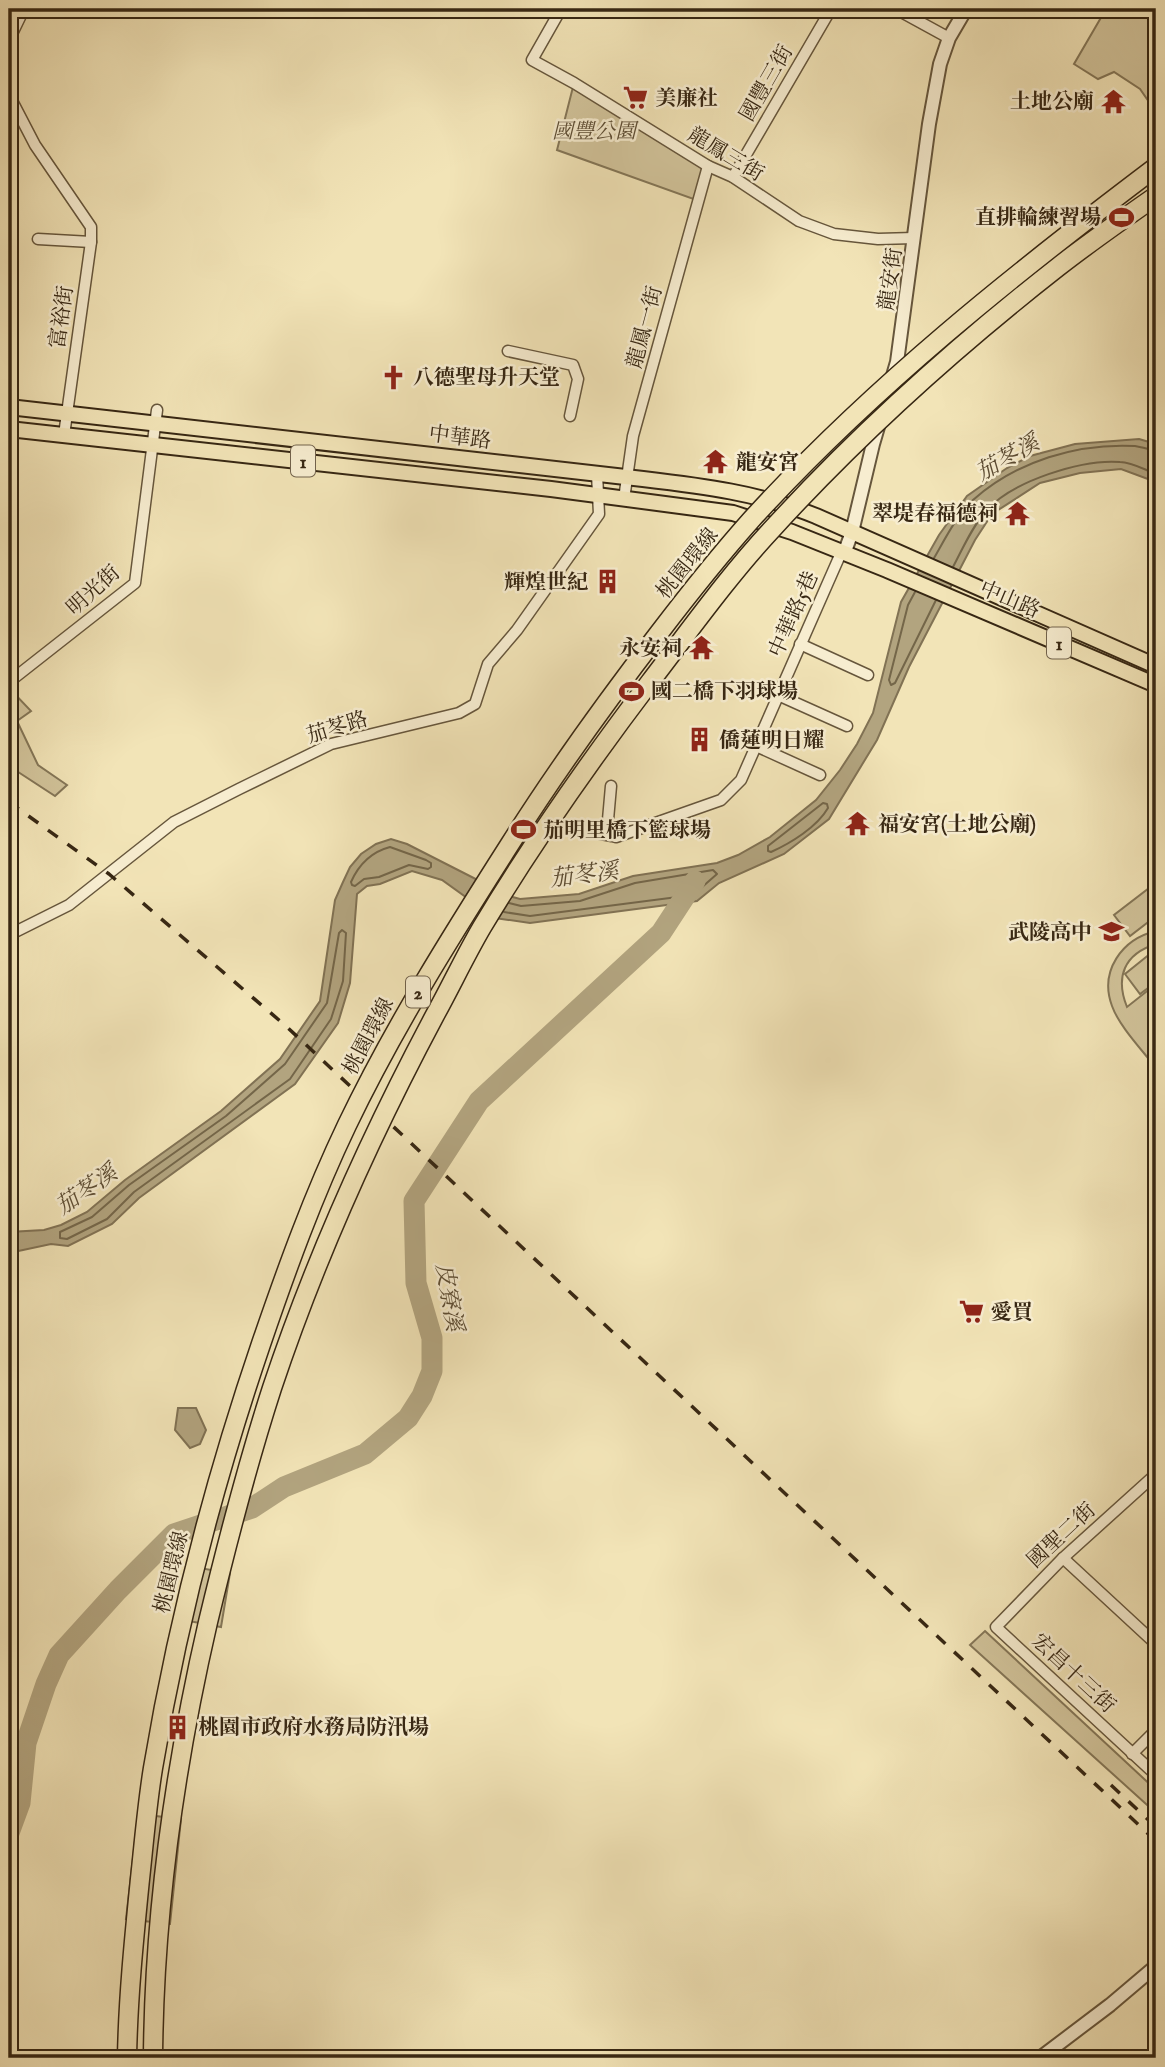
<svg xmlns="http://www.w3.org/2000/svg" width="1165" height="2067" font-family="'IM FELL English','Noto Serif TC',serif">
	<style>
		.green { fill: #d2c49b; stroke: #847657; stroke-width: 2 }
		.water { fill: #b2a47f; stroke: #817254; stroke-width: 2 }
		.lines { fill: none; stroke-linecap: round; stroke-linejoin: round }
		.shore { stroke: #746649; stroke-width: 2 }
		.river { stroke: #b2a47f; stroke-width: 21 }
		.minor-casing { stroke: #66563c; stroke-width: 13 }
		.tertiary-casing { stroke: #66563c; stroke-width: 16 }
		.primary-casing { stroke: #372713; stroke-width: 18 }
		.minor { stroke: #f7edd0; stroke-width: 10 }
		.tertiary { stroke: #f7edd0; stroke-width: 12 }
		.primary { stroke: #f2e4b7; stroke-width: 14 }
		.rail { stroke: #372713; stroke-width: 3.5; stroke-dasharray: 12 12; stroke-linecap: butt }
		.motorway-bridge-casing { stroke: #372713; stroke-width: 21; stroke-linecap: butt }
		.motorway-bridge { stroke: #f2e4b7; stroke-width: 18 }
		.labels { text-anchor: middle; stroke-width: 5; stroke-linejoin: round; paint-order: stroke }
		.shield { fill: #f7edd0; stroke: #71624c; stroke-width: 2 }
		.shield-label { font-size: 19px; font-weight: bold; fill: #372713 }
		.street-label { font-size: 21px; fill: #372713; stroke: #f7edd0 }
		.poi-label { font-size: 21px; font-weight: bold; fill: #372713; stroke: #f7edd0; text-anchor: start }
		.park-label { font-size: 21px; font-style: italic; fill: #5e4e35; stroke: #f7edd0 }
		.water-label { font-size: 23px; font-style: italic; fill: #5c4c33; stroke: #f7edd0 }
	</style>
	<rect width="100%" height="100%" fill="#f2e4b7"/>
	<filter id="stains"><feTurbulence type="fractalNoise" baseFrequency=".00286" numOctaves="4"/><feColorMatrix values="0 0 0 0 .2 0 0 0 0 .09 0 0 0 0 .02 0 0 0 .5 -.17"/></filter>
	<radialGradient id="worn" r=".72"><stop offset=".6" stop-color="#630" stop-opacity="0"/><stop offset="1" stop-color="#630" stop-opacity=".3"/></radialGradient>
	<g class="green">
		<path d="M1106,9H1156V112L1140,89L1114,72L1098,79L1074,64Z"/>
		<path d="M574,83L708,166L699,201L557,150Z"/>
		<path d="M10,689L31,711L17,721L38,765L67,785L55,796L9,766Z"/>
		<path d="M1153,885L1156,890V916L1130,936L1114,915Z"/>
		<path d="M1156,931V944C1124,954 1115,977 1127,1007L1156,984V1068C1143,1051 1119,1026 1112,1006C1099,971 1122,939 1156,931Z"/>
		<path d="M1156,949V982L1140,994L1125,974Z"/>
		<path d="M187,1566L230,1573L221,1627L178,1619Z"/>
		<path d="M985,1631L1156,1790V1813L970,1645Z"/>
		<path d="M138,1814L181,1819L170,1924L126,1919Z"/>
	</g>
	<g class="water">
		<path d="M1139,439L1156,444V482L1121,469L1080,473L1040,483L992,514L975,540L909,667L877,740L829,819L784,854L719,883L697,901L530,923L495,918L442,880L412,871L380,884L367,886L357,894L350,983L338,1023L295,1084L139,1198L112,1224L68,1246L51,1244L9,1253V1232L44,1230L61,1225L87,1212L125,1180L221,1111L280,1059L320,1001L335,900L343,882L350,867L361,854L376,844L391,839L407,844L509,896L520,899L579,894L633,876L717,863L738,855L770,837L816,800L840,770L857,744L873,713L901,602L939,535L967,496L1007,468L1030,456L1075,444Z"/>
		<path d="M178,1408H196L206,1430L200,1444L190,1448L175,1430Z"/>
	</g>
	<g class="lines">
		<g class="shore">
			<path d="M934,558C945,539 957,515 973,500C1017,461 1077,443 1135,446C1142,447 1149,450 1156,450"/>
			<path d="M953,567C963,548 972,527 986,511C1012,481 1082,459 1120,462C1132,462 1145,470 1156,474"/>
			<path d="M915,592L908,605L889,680L891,685L895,683L936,600"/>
			<path d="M823,803L827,804L828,808C817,827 791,843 771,852L768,851V846Z"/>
			<path d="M390,847L426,860L431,863V867L428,869L409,865L379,877L364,879L355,886L352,885L351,882C359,864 371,852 390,847Z"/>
			<path d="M504,912L530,916L693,895L717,874L713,870L635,883L580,901L521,906L509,903"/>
			<path d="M342,930L346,933L343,981L331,1019L290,1079L134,1192L107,1219L67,1239L60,1238V1232L92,1217L129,1185L226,1116L285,1064L327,1003L339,933Z"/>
		</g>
		<path class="river" d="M9,1833L20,1803L26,1743L46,1684L59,1655L118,1590L174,1534L252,1508L284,1487L365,1454L408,1418L422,1396L432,1371V1338L416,1283L414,1201L479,1101L661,933L695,881"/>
		<defs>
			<g id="minor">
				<path d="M561,9L532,60L574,83L708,166L733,177L799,221L834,234L878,239L914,238"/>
				<path d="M896,9L949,38"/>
				<path d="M9,40L24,9"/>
				<path d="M9,95L35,145L91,227V242L64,435"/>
				<path d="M733,177L831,9"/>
				<path d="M38,239L91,242"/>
				<path d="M508,351L573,365L578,379L570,416"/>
				<path d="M624,499L633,436L708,166"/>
				<path d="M800,644L868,675"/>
				<path d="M9,682L135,583L157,410"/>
				<path d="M778,695L847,726"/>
				<path d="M756,746L820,775"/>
				<path d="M611,786L607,831L616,837L721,800L741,780L841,553"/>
				<path d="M565,827L612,836"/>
				<path d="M9,935L69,905L174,822L239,789L331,744L459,713L475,704L488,664L517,630L599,514L597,474"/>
				<path d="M1156,1474L1063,1558L996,1627L1156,1775"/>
				<path d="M1063,1558L1156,1644"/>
				<path d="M1132,1754L1156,1730"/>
			</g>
			<g id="tertiary">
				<path d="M844,554L852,532L873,444L897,362L929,124L940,64L949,38L966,9"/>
				<path d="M1040,2058L1110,2005L1156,1966"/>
			</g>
			<g id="primary">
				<path d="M9,407L643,479C702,486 760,493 816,516L1156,666"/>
				<path d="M9,429L551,489L733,513L792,532L887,570L1156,685"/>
			</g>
		</defs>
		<use href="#minor" class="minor-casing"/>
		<use href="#tertiary" class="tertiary-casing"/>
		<use href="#primary" class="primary-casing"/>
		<use href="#minor" class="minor"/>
		<use href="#tertiary" class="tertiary"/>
		<use href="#primary" class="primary"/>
		<g class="rail">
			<path d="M9,802L109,874L287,1027L1156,1841"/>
			<path d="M1111,1785L1156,1827"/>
		</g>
		<defs>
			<g id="motorway-bridge">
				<path d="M127,2058C128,1998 134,1939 140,1879C144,1842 147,1805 153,1768C177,1624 214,1482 261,1344C286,1271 313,1196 347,1125C394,1027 452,935 510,844C556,771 606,702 659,633C688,595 719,556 751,520C872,387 1013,275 1156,167"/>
				<path d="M153,2058C154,1912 175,1765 208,1622C227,1543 247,1465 272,1388C315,1259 371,1135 435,1015C451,986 465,956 482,927C533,842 590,761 650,682C690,630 729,575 774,527C861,432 957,346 1058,267C1090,242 1123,219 1156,196"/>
			</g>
		</defs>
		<use href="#motorway-bridge" class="motorway-bridge-casing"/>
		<use href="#motorway-bridge" class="motorway-bridge"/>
	</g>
	<defs>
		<symbol id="supermarket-bare" viewBox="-9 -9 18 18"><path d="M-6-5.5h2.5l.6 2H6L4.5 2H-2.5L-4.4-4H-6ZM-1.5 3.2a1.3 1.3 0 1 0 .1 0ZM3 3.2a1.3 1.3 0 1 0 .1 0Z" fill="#8f2418" stroke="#f7edd0" stroke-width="2.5" paint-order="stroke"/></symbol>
		<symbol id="temple-bare" viewBox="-9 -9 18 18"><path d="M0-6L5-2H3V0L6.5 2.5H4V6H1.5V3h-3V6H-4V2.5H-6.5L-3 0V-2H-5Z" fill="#8f2418" stroke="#f7edd0" stroke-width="2.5" paint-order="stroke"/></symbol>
		<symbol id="stadium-bare" viewBox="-9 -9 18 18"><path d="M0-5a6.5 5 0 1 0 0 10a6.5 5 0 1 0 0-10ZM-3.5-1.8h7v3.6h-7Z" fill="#8f2418" stroke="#f7edd0" stroke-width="2.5" paint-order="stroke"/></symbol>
		<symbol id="church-bare" viewBox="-9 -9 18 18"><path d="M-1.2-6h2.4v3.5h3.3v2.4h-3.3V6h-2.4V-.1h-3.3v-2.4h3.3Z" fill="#8f2418" stroke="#f7edd0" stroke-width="2.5" paint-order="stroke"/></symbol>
		<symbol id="building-bare" viewBox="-9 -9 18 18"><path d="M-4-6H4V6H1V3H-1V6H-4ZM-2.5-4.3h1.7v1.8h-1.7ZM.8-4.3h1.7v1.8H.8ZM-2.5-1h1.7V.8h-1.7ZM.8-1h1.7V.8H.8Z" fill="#8f2418" stroke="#f7edd0" stroke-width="2.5" paint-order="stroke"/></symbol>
		<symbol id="school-bare" viewBox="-9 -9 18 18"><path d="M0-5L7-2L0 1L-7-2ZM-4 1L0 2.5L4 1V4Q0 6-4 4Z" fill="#8f2418" stroke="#f7edd0" stroke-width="2.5" paint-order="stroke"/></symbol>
	</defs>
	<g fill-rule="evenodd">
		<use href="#supermarket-bare" x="618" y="80" width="35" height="35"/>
		<use href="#temple-bare" x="1096" y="84" width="35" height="35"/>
		<use href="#stadium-bare" x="1104" y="200" width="35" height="35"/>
		<use href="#church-bare" x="376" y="360" width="35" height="35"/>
		<use href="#temple-bare" x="698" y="444" width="35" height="35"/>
		<use href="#temple-bare" x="1000" y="496" width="35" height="35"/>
		<use href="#building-bare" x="590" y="564" width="35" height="35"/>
		<use href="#temple-bare" x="684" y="630" width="35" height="35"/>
		<use href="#stadium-bare" x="614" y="674" width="35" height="35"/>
		<use href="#building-bare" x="682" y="722" width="35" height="35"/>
		<use href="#temple-bare" x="840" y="806" width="35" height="35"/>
		<use href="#stadium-bare" x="506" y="812" width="35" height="35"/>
		<use href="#school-bare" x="1094" y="914" width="35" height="35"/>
		<use href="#supermarket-bare" x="954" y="1294" width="35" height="35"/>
		<use href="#building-bare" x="160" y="1710" width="35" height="35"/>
	</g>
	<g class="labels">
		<g class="shield">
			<rect x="291" y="445.5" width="24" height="31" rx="5"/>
			<rect x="1047" y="627.5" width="24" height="31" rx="5"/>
			<rect x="406" y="976.5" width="24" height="31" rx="5"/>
		</g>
		<g class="shield-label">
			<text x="303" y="468">1</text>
			<text x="1059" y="650">1</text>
			<text x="418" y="999">2</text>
		</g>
		<g class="street-label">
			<text transform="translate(766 83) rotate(-60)" y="7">國豐三街</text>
			<text transform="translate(726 154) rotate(31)" y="7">龍鳳三街</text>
			<text transform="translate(890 279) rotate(-82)" y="7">龍安街</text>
			<text transform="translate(61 317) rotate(-82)" y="7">富裕街</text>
			<text transform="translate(644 327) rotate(-75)" y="7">龍鳳一街</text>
			<text transform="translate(460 437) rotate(7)" y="7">中華路</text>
			<text transform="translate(687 563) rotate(-51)" y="7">桃園環線</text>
			<text transform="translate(93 590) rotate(-42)" y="7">明光街</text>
			<text transform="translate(1010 599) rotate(23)" y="7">中山路</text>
			<text transform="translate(793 614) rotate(-66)" y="7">中華路5巷</text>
			<text transform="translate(337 727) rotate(-17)" y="7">茄苳路</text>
			<text transform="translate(368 1036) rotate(-62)" y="7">桃園環線</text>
			<text transform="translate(1061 1535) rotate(-43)" y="7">國聖二街</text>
			<text transform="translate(171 1572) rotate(-76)" y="7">桃園環線</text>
			<text transform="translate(1074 1673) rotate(43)" y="7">宏昌十三街</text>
		</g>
		<g class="poi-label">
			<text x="655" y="105">美廉社</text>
			<text x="1094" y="108" text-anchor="end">土地公廟</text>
			<text x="1101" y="224" text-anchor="end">直排輪練習場</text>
			<text x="413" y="384">八德聖母升天堂</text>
			<text x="736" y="469">龍安宮</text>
			<text x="998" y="520" text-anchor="end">翠堤春福德祠</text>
			<text x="588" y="589" text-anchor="end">輝煌世紀</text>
			<text x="682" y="655" text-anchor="end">永安祠</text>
			<text x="651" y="698">國二橋下羽球場</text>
			<text x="719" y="747">僑蓮明日耀</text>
			<text x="878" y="831">福安宮(土地公廟)</text>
			<text x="543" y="837">茄明里橋下籃球場</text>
			<text x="1092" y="939" text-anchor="end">武陵高中</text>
			<text x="991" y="1319">愛買</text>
			<text x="198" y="1734">桃園市政府水務局防汛場</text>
		</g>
		<g class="park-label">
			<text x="594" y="138">國豐公園</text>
		</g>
		<g class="water-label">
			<text transform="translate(1007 457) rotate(-30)" y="8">茄苳溪</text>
			<text transform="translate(584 874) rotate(-7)" y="8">茄苳溪</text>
			<text transform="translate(86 1189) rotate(-35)" y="8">茄苳溪</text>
			<text transform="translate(450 1297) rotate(80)" y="8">皮寮溪</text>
		</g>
	</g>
	<rect width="1165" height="2067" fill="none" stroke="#f2e4b7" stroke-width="35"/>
	<rect x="10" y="10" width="1144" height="2046" fill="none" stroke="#372713" stroke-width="3.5"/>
	<rect x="18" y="18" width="1130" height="2032" fill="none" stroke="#372713" stroke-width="2"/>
	<rect width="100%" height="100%" filter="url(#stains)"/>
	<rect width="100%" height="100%" fill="url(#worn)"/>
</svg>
